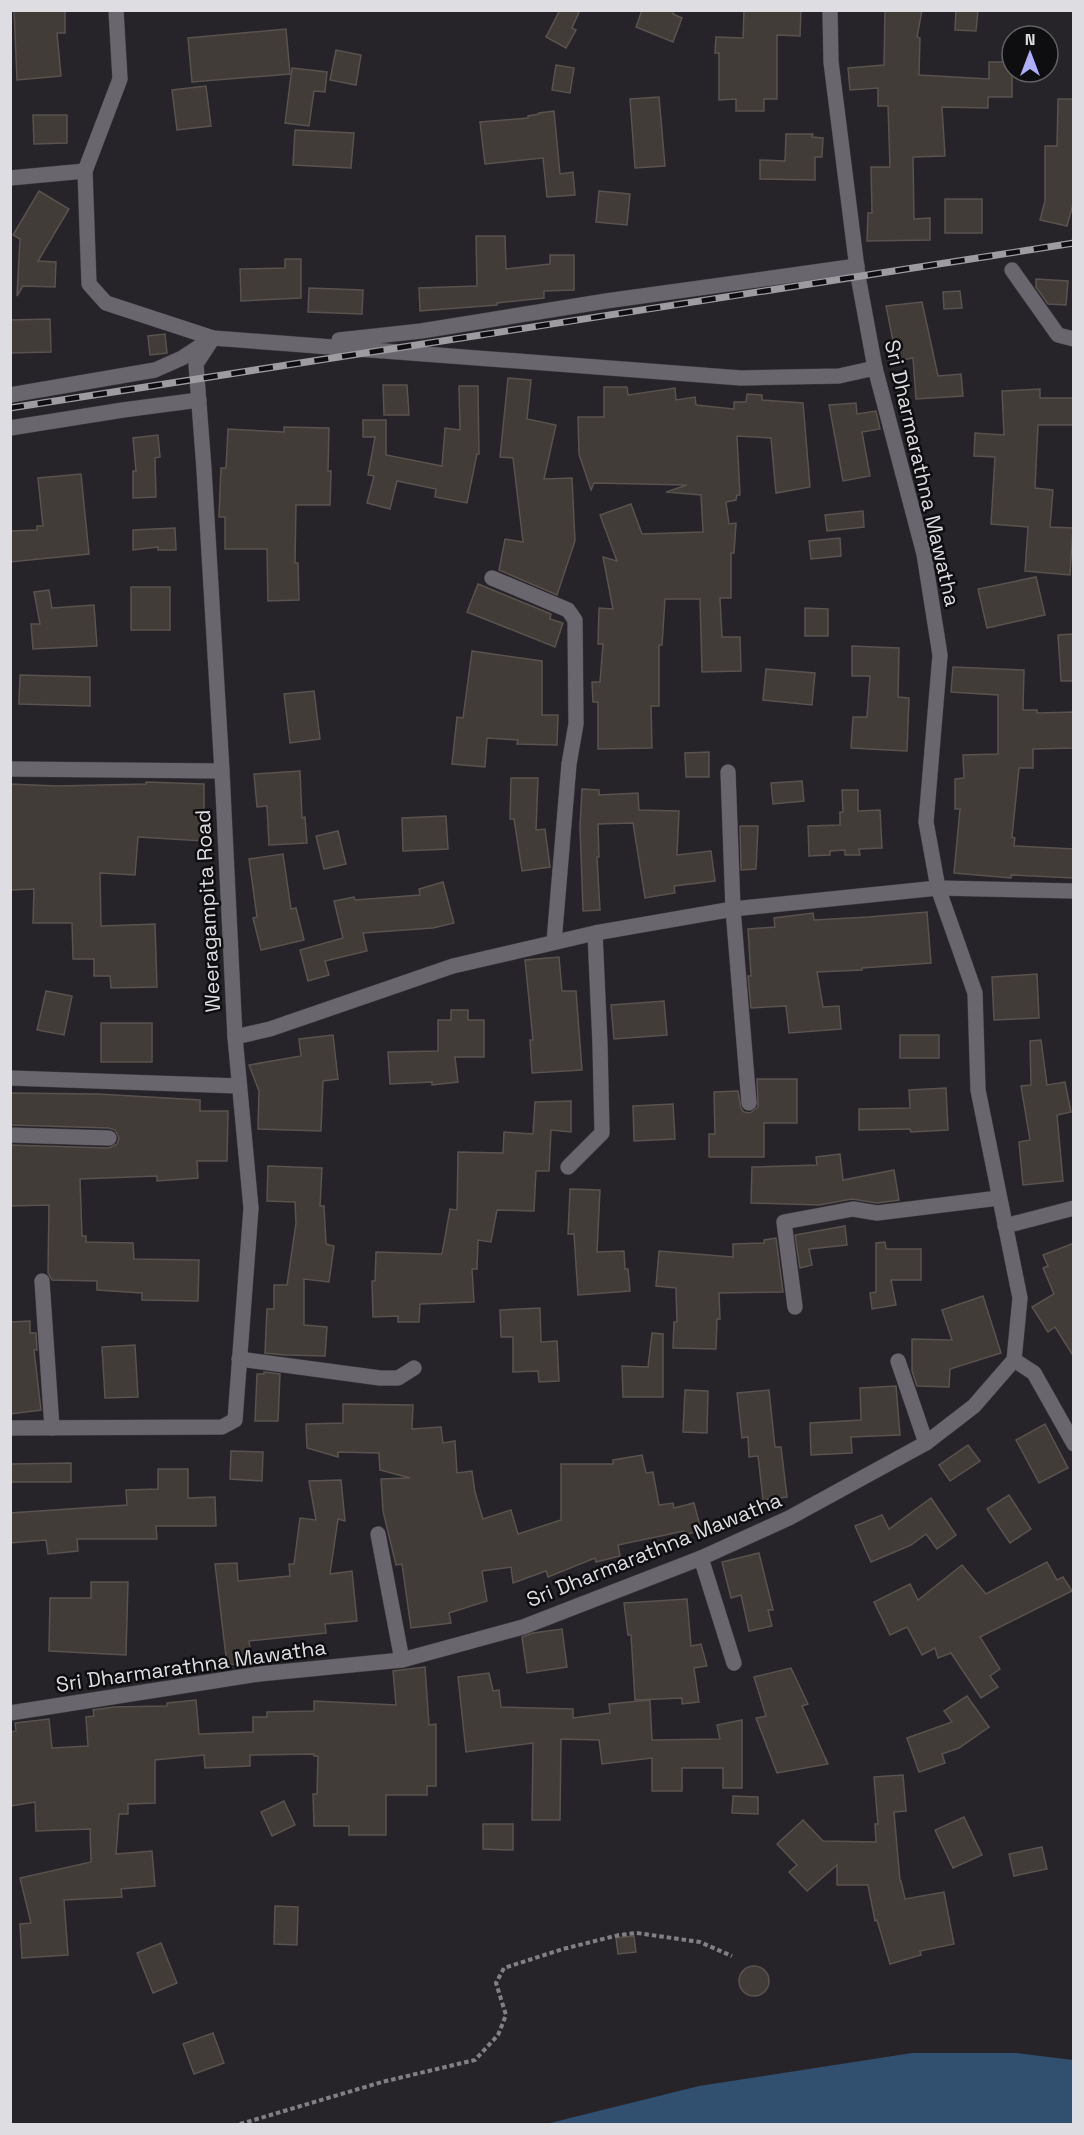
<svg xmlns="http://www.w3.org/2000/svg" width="1084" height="2135" font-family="'Space Grotesk',sans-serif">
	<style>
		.water { fill: #314f6f }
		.building { fill: #423c39; stroke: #59524f; stroke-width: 1.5 }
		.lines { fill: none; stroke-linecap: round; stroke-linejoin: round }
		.minor-casing { stroke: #413f44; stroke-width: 16 }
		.path { stroke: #828085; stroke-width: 4; stroke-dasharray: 4.5 3; stroke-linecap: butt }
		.minor { stroke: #69676d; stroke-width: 15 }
		.rail-casing { stroke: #9e9ca1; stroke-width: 7 }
		.rail { stroke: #0e0e10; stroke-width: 4.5; stroke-dasharray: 14; stroke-linecap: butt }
		.labels { text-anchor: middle; stroke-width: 5; stroke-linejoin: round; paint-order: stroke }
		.street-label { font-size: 21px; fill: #dedde1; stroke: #0e0e10 }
	</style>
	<rect width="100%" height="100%" fill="#262429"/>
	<path class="water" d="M912,2053H1015L1073,2060V2124H546L699,2086Z"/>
	<g class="building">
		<path d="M14,10H65V33H57L61,76L17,80Z"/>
		<path d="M560,10H580L572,28L576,30L566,48L546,37Z"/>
		<path d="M642,10H674L673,14L682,18L673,42L636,27Z"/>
		<path d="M744,10H801L800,36L777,35V99H764V111H736V99L719,100V53H715L716,37L743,38Z"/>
		<path d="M885,10H922L917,37L920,38L919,75L989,79V62H1012V97H988V108L942,107L945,156L913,157L914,219L930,218V240L867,241L868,213H872L871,167H890L888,106H878V88L850,90L848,68L884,65Z"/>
		<path d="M956,10H978L976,31L955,30Z"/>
		<path d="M286,29L290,74L192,82L188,38Z"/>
		<path d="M336,50L361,55L356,85L330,80Z"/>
		<path d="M556,65L574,68L570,93L552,90Z"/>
		<path d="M292,68L327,72L325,92L314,91L309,126L285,123Z"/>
		<path d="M206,86L211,126L177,130L172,90Z"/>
		<path d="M659,97L665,166L635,168L630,99Z"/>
		<path d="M1058,99H1074V201L1067,226L1040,220L1045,201V146H1057Z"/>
		<path d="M554,111L560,174L573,172L575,195L547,197L543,158L485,164L480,122L528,118V116L539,114V113Z"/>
		<path d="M33,115H67V143L34,144Z"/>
		<path d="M295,130L354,133L351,168L293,165Z"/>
		<path d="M786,134H813L812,137L823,138L822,157H815V180L760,179V160L785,161Z"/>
		<path d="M39,191L69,209L38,261L56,262L55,287L23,286L17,296L20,239L13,235Z"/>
		<path d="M599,191L630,194L627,225L596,222Z"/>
		<rect x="945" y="199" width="37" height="34"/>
		<path d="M476,236H505L506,269L550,264V255H574V290L544,291V298L497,303V305L420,311L419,288L477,286Z"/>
		<path d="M285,259H301V298L241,301L240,269L285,268Z"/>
		<path d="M1036,279L1068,281L1066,305L1048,304L1036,287Z"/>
		<path d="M309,288L363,290L362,314L308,312Z"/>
		<path d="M960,291L962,308L944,309L943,292Z"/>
		<path d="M922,302L938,376L961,374L963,396L916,399L913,358L897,361L886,306Z"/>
		<path d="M50,319L51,352L10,353V320Z"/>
		<path d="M165,334L167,353L150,355L148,336Z"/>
		<path d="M508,378L531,380L527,419L556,425L544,479L572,478L575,541L557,595L499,570L505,539L523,542L513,458L500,457Z"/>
		<path d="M383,385H407L409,415H384Z"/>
		<path d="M459,386H478L479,454H477L467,503L435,497L436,489L397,481L390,509L367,503L374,476L368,475L375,437H363V420H386V455L442,466L445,428L460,430Z"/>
		<path d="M604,387H627L628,395L675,388L676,400L695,397L696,405L734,409V402H746L747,394L762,395V400L803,403L810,487L776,493L771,438L737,436L740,495H737L736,500L726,502L729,524L736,523L734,553H731V598H720L722,637H740L741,671L702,672L700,599H665L662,645H659V706H651L652,748L598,749V702H593L592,682H600L603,644H598L599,608L613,609L603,557L617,561L600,515L631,504L642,534L703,532L701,495L666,492L687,485L594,483L591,490L579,454L578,417H604Z"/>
		<path d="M1040,389V398H1074V425H1038L1035,488L1053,490L1050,527L1073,528L1070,575L1025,571L1028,527L991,524L995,457L974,456L975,433L1004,435L1002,391Z"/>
		<path d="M856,403L857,414L876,411L880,429L862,432L870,476L843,481L829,405Z"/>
		<path d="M284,427L329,428L328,471H331L330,505H296L295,563H298L299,600L268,601L267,549H225V517H219L221,468H226L228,429L284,432Z"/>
		<path d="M158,435L160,457L155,458L156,497L133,498V471H136L133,438Z"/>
		<path d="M81,474L89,554L10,562V531L37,530V526H43L38,478Z"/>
		<path d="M863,511L864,527L827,531L825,515Z"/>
		<path d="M175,528L176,550H158V547L133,550V530Z"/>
		<path d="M840,538L841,556L811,559L809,541Z"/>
		<path d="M1036,577L1045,615L987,628L978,589Z"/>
		<path d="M478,584L551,614L550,619L563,623L555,647L467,612Z"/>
		<rect x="131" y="587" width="39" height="43"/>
		<path d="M49,590L52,608L94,605L97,646L33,649L31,624H40L34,592Z"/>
		<path d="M805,608L828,609V636H805Z"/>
		<path d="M1074,634V681H1061L1058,635Z"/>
		<path d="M852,646L899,648L898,697L909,698L907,751L851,748L853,717H867L870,676H852Z"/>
		<path d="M472,651L542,661V715H558L557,745L517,744L518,740L487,738L485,767L452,764L457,717L463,718Z"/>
		<path d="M953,667L1024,670L1023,710H1037V713L1074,712V748L1033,749V768H1019L1012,837L1015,838L1014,846L1074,849V878L1011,875V878L954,873L960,809H955V779L964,778L963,755L998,754V695L951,692Z"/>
		<path d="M766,669L815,673L812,705L763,700Z"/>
		<path d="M20,675L90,677V706L19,704Z"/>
		<path d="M314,691L320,739L290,743L284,694Z"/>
		<path d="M709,752V777H686L685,753Z"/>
		<path d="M300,771L302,818L305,817L307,843L269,845L267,806L257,807L254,774Z"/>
		<path d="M511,778H538L536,830L545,829L550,867L522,871L514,819H510Z"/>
		<path d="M802,781L804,801L773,804L771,783Z"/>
		<path d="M146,782L204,784V841L138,837L135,875L100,873L101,926L155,924L157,987L111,988L110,976H94V959H73L72,923H33L34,889L10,890V784L57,786L146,784Z"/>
		<path d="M582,789L599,790V795L638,793L639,810L679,811L677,855L711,851L715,881L674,886L675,893L645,898L633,823L598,824L599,857H597L600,910L583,911L580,826Z"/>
		<path d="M842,790H858V811L880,810L882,848L859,849L860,855H845V850L830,851V855L809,856L808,826L840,825V812H843Z"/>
		<path d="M446,816L448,849L403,851L402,818Z"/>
		<path d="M740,826H758L756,869L741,870Z"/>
		<path d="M338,831L346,864L324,869L316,836Z"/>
		<path d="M283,854L291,909L296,908L304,940L261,950L253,918L257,917L249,859Z"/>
		<path d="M443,882L454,923L433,928L363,933L367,951L325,961L329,975L308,981L300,950L343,938L334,901L354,897L355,900L420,895L419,889Z"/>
		<path d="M927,912L931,963L862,968V970L817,972L823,1007L839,1006L841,1029L789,1033L786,1006L751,1008L748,976H751L748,929L775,927L774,918L813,913L814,920L868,917Z"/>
		<path d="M559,957L562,991H576L582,1070L532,1073L530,1040H533L525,960Z"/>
		<path d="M1037,974L1039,1018L994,1020L992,977Z"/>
		<path d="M46,991L72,996L64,1035L37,1030Z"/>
		<path d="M664,1001L667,1035L614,1039L611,1005Z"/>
		<path d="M451,1010H468V1020H484V1057H455L458,1082L432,1085V1082L390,1084L388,1052L438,1051V1020H451Z"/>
		<rect x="101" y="1023" width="51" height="39"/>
		<path d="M333,1035L338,1079L323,1081L321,1131L258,1129L259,1091L249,1065L301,1056L299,1039Z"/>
		<rect x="900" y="1035" width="39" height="23"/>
		<path d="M1041,1040L1047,1085L1065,1082L1071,1112L1057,1115L1063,1181L1023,1185L1019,1142L1030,1140L1021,1086L1031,1085L1030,1041Z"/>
		<path d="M757,1079H797V1123H764V1157H709V1134H715L714,1092L738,1091L741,1108L744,1112L750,1113L758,1107Z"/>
		<path d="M946,1088L948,1130L911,1132L910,1129L859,1130V1109L910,1108L909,1090Z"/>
		<path d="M10,1093L98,1094L200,1100V1111H228L227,1161H197L198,1178L157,1181V1176L80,1179L82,1236H86V1242L133,1243L134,1259L199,1260L198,1301L142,1300V1293L97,1290V1281L52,1280L48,1273L49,1205L10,1206V1145L109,1148L117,1144L119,1138L115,1130L109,1128L10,1125Z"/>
		<path d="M571,1101V1132L551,1130L549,1171H536L534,1211L497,1210L491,1242L478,1240L477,1269H472L474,1302L420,1304L419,1322H398V1316L373,1317L372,1281H375L376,1252L442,1254L450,1209L457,1210L458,1152L503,1153L504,1132L533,1134L535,1102Z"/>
		<path d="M673,1104L675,1139L634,1141L633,1106Z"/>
		<path d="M840,1154L843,1180L894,1170L899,1200L877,1203L852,1199L819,1205L751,1203L752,1167L817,1165L816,1157Z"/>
		<path d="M268,1166L322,1168L320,1206H324L326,1244L334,1246L329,1282L304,1279V1325L327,1327L325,1356L285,1355L265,1353L267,1309H274V1285H287L296,1223L295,1202L267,1201Z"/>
		<path d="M570,1189L600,1190L597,1252L624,1251L625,1269H628L630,1291L578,1295L574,1234H568Z"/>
		<path d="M845,1226L847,1245L809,1249L812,1265L800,1268L795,1235Z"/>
		<path d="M776,1238L783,1292L719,1293L720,1319H717L716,1349L673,1348L674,1322H677L676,1288L656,1286L659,1251L733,1257V1244L764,1243V1240Z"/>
		<path d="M885,1242L886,1249H921V1280H891L896,1305L872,1309L870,1293L876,1292V1243Z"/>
		<path d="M1074,1243V1357L1055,1327L1048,1332L1032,1307L1054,1294L1043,1268L1048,1266L1043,1255Z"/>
		<path d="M983,1296L1001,1353L950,1369L949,1387L917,1386L912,1371V1339L952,1340L942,1310Z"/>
		<path d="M540,1308L541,1342L557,1341L559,1381L539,1382L538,1371L513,1372V1337H501L500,1310Z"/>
		<path d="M30,1321V1333H36L37,1350H34L41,1410L10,1414V1322Z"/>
		<path d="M652,1333L663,1334V1397H623L622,1366L648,1367Z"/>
		<path d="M135,1345L138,1397L105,1398L102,1347Z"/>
		<path d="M264,1372L280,1374L278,1421H255L257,1374H264Z"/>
		<path d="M896,1386L900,1435L851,1437L852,1453L811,1455L810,1423L861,1420L860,1388Z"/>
		<path d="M685,1390L708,1391L707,1433L683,1432Z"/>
		<path d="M769,1390L775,1447H781L787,1497L763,1500L758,1456L749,1457L748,1437L742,1438L737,1393Z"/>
		<path d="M343,1404L413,1405L412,1429L441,1427L443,1443L455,1441L457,1473L472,1471L475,1492L483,1519L511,1510L518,1534L561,1520V1464H613V1460L642,1455L646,1473L653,1472L659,1505L673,1503L674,1508L694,1503L701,1530L685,1535L684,1531L618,1545L620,1556L596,1562L595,1558L548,1577L546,1571L513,1583L511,1567L482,1571L487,1601L449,1613L451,1623L411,1628L402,1564L396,1565L383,1511L381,1479L410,1478L380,1470L379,1453L338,1452V1457L307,1448L306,1424L343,1423Z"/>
		<path d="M1045,1424L1068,1468L1039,1483L1016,1440Z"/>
		<path d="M968,1445L980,1461L950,1481L939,1465Z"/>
		<path d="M231,1451L263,1452L262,1481L230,1479Z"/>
		<path d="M71,1463V1482H10V1464Z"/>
		<path d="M158,1469H188V1498L215,1497L216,1526H156L157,1539H77L78,1551L48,1554L46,1540L10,1543V1513L127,1505L126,1490L158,1489Z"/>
		<path d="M341,1480L345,1521L338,1519L330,1574L352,1571L357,1621L325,1624L326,1633L249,1641L252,1662L227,1665L215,1564L237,1563L238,1581L290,1576L289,1564H294L300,1518L316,1520L309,1481Z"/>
		<path d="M1009,1495L1031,1529L1010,1543L987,1509Z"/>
		<path d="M931,1498L956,1535L937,1549L926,1534L911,1545L871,1562L855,1526L882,1515L889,1529Z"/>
		<path d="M759,1553L773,1610H768L772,1626L749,1631L741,1595L731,1598L722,1562Z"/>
		<path d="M1047,1562L1057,1580L1063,1577L1072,1591L980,1637L1000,1669L990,1676L998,1687L981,1698L951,1653L938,1658L935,1648L922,1655L907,1627L890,1635L874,1602L910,1584L918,1600L962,1565L986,1594Z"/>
		<path d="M91,1582H128L126,1655L49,1651L50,1598H91Z"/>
		<path d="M687,1599L691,1646L701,1644L707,1666L694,1668L699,1702L682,1704V1698L635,1700L631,1635H628L624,1603Z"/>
		<path d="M562,1629L567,1667L527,1673L522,1637L533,1633Z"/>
		<path d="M425,1667L429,1725L436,1724V1786H427V1795H386V1835H349V1826H314L313,1794H317L318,1756H314V1754L250,1755V1766L205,1768L204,1755L155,1760V1803L128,1804V1814H119L116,1854L152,1851L155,1886L121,1889L122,1897L64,1900L68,1955L22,1958L20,1924L31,1923L20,1878L91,1862L90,1829L36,1831L35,1802L10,1806V1732L16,1731L15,1723L49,1719L52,1748L88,1746L86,1717L94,1716L93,1710L114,1707L167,1706V1703L196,1700L199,1734L253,1732V1717H267V1712L314,1711V1701L396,1705L393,1671Z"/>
		<path d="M791,1668L808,1704L802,1706L828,1764L777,1773L756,1718L766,1716L754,1677Z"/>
		<path d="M489,1673L493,1691L499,1690L501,1707L573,1709V1718L610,1713L609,1704L650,1700L652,1740L720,1739L717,1725L742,1720V1788H723V1768H682V1791H652V1758L602,1764L599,1740L561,1739L560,1820H532L533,1743L466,1752L458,1677Z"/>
		<path d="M967,1696L989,1727L959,1748L942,1754L945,1763L919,1772L907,1738L952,1722L944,1711Z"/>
		<path d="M903,1775L906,1811L894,1812L900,1881H901L905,1899L944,1892L954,1944L920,1951L921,1955L890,1964L877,1920L875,1921L868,1885H837V1865L807,1891L789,1872L797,1865L777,1844L803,1820L823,1841L876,1842L875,1824H878L874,1777Z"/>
		<path d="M733,1796L758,1797V1814L732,1813Z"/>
		<path d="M284,1801L295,1825L272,1836L261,1812Z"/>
		<path d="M964,1817L982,1855L953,1868L935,1830Z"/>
		<path d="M483,1824H513V1850L483,1849Z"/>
		<path d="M1042,1847L1047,1869L1014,1876L1009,1854Z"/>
		<path d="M275,1906L298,1907L297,1945L274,1944Z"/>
		<path d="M634,1936L636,1952L618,1954L616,1938Z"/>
		<path d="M161,1943L177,1983L153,1993L137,1953Z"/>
		<circle cx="754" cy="1981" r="15"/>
		<path d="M213,2033L224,2063L194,2074L183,2044Z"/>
	</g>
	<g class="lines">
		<defs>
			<g id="minor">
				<path d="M116,10L120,79L85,171L89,284L106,303L213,338L741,378L839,376L875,368"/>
				<path d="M10,178L85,171"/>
				<path d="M1012,270L1058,335L1074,339"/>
				<path d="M339,340L421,331L606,301L857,266"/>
				<path d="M10,395L155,370L182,358L208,341"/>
				<path d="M10,428L123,410L199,400"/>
				<path d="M492,578L568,610L575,620L576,724L569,764L554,942"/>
				<path d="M10,769L222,771"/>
				<path d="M728,772L733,909L749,1103"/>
				<path d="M235,1037L270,1029L453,966L595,933L733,909L938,888L1074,891"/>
				<path d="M10,1078L239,1086"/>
				<path d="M10,1135L109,1138"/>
				<path d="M568,1167L602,1133L600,1044L595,933"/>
				<path d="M1005,1226L1074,1208"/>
				<path d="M42,1281L52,1428"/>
				<path d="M795,1307L784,1222L853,1209L877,1213L999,1198"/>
				<path d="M239,1359L380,1378H398L414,1368"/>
				<path d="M1014,1360L1034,1373L1074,1444"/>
				<path d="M898,1361L926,1443"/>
				<path d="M10,1428L222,1427L235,1420L251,1208L235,1037L222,771L204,469L196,364L213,338"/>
				<path d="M378,1534L402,1660"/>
				<path d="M701,1558L734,1663"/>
				<path d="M10,1713L259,1674L402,1660L523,1627L701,1558L789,1518L926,1443L974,1406L1014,1360L1020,1298L978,1090L975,993L938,888L926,822L940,655L924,554L875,368L858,276L831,62L830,10"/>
			</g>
		</defs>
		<use href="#minor" class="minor-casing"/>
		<path class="path" d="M240,2124L382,2082L475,2060L498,2035L506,2015L496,1983L504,1968L563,1949L619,1935L637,1933L700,1942L732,1956"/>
		<use href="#minor" class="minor"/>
		<defs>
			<path id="rail" d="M10,408L1074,243"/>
		</defs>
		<use href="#rail" class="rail-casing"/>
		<use href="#rail" class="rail"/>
	</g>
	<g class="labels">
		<g class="street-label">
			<text transform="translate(922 473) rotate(77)" y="7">Sri Dharmarathna Mawatha</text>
			<text transform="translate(208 911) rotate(-93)" y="7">Weeragampita Road</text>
			<text transform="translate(654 1550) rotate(-22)" y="7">Sri Dharmarathna Mawatha</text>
			<text transform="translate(191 1666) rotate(-8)" y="7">Sri Dharmarathna Mawatha</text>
		</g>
	</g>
	<rect width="1084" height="2135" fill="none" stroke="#dedde1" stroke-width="24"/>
	<g transform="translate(1030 54)"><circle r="28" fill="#0e0e10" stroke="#616164" stroke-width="1.5"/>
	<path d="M0-4.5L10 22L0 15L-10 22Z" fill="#adaffb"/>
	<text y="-9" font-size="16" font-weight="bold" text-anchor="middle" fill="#dedde1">N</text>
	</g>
</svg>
